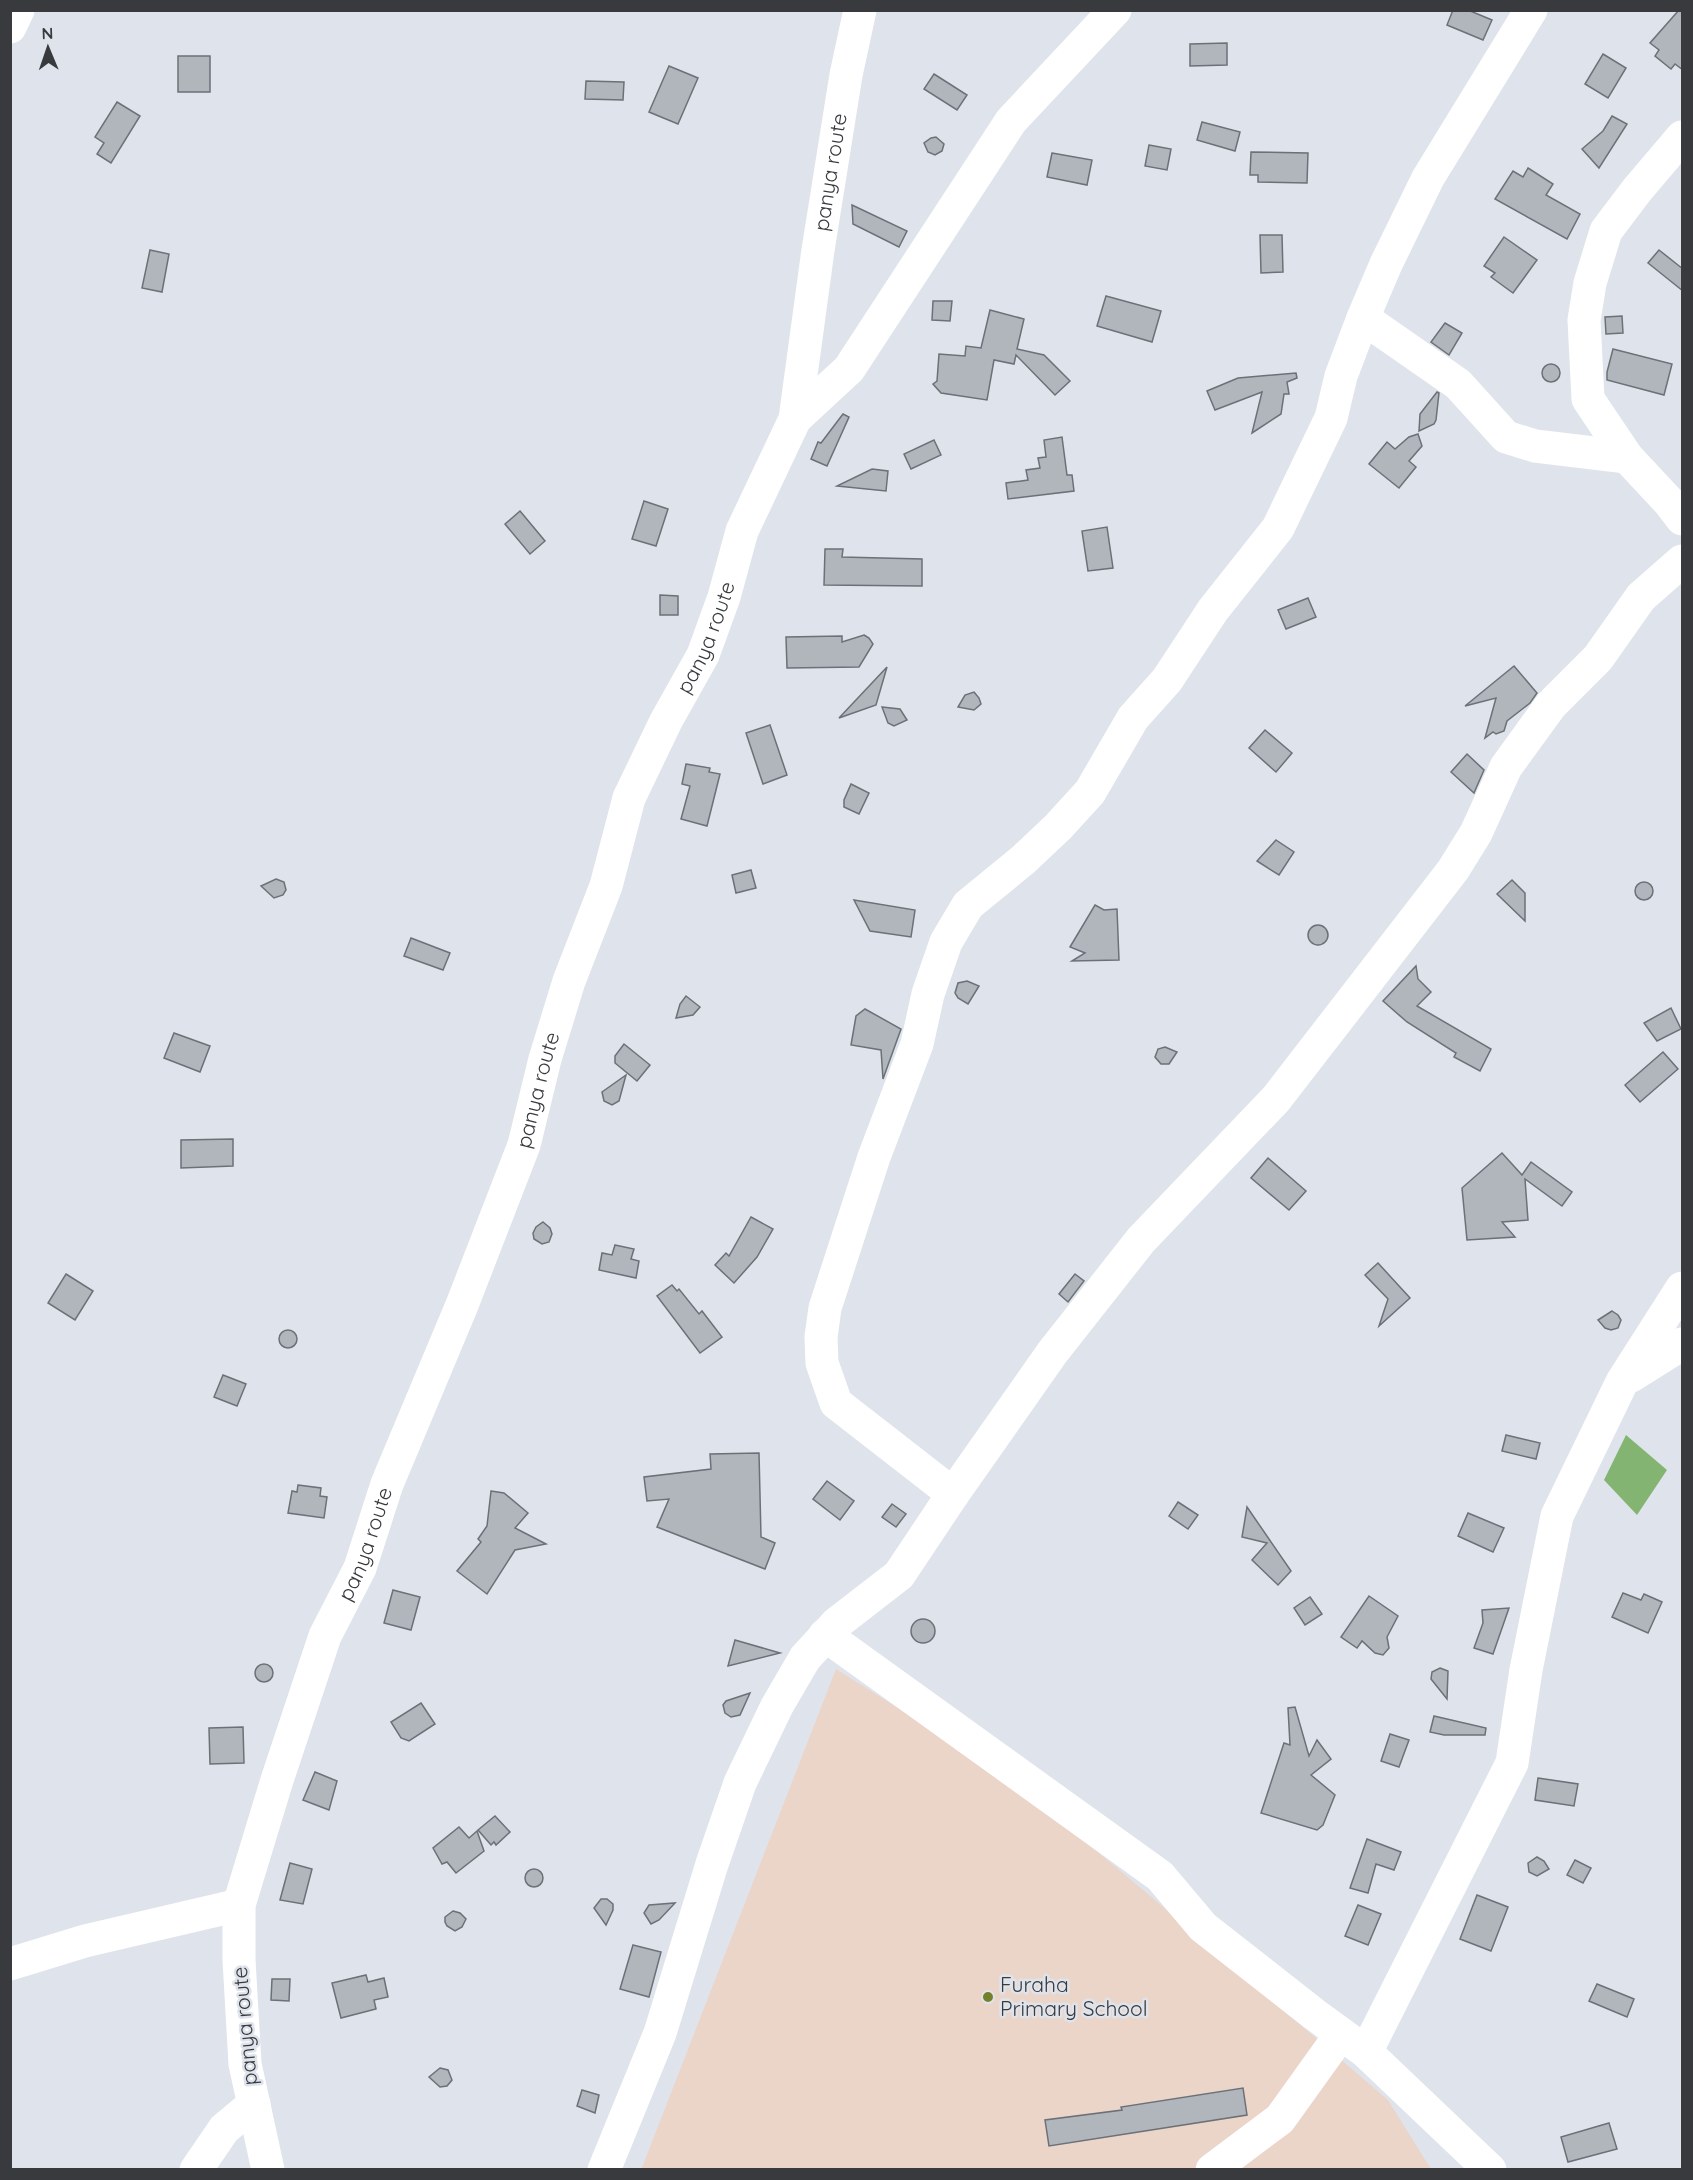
<svg xmlns="http://www.w3.org/2000/svg" width="1693" height="2180" font-family="Quicksand,sans-serif">
	<style>
		.education { fill: #ebd5c9 }
		.forest { fill: #84b472 }
		.building { fill: #b1b6bd; stroke: #6c7077; stroke-width: 1.5 }
		.lines { fill: none; stroke-linecap: round; stroke-linejoin: round }
		.minor { stroke: #fff; stroke-width: 33 }
		.poi-dot { fill: #74802c; stroke: #dfe4ec; stroke-width: 2 }
		.labels { text-anchor: middle; stroke-width: 5; stroke-linejoin: round; paint-order: stroke }
		.street-label { font-size: 21px; fill: #383a3d; stroke: #dfe4ec }
		.poi-label { font-size: 21px; fill: #383a3d; stroke: #dfe4ec; text-anchor: start }
	</style>
	<rect width="100%" height="100%" fill="#dfe4ec"/>
	<path class="education" d="M836,1669L1009,1778L1148,1894L1388,2100L1431,2169L641,2170Z"/>
	<path class="forest" d="M1626,1435L1667,1470L1637,1515L1604,1480Z"/>
	<g class="building">
		<path d="M1453,10H1468L1492,20L1483,40L1447,25Z"/>
		<path d="M1679,10H1683V70L1675,64L1671,69L1655,56L1659,50L1650,43Z"/>
		<path d="M1227,43V65L1190,66V44Z"/>
		<path d="M1603,54L1626,68L1608,98L1585,84Z"/>
		<rect x="178" y="56" width="32" height="36"/>
		<path d="M669,66L698,78L678,124L649,112Z"/>
		<path d="M934,74L967,95L957,110L924,89Z"/>
		<path d="M586,81L624,82L623,100L585,99Z"/>
		<path d="M117,102L140,116L111,163L97,154L104,143L95,137Z"/>
		<path d="M1612,116L1627,124L1599,168L1582,149L1603,131Z"/>
		<path d="M1202,122L1240,132L1235,151L1197,140Z"/>
		<path d="M936,137L944,144L942,151L935,155L928,152L924,143L931,138Z"/>
		<path d="M1149,145L1171,149L1167,170L1145,166Z"/>
		<path d="M1251,152L1308,153L1307,183L1258,182V175H1250Z"/>
		<path d="M1052,153L1092,160L1087,185L1047,177Z"/>
		<path d="M1528,168L1553,184L1546,195L1580,214L1567,239L1495,199L1513,171L1523,177Z"/>
		<path d="M852,205L907,231L899,247L853,224Z"/>
		<path d="M1260,235H1282L1283,272L1261,273Z"/>
		<path d="M1504,237L1537,260L1513,293L1491,277L1495,273L1484,266Z"/>
		<path d="M150,250L169,254L162,292L142,288Z"/>
		<path d="M1659,250L1683,269V291L1648,263Z"/>
		<path d="M1106,296L1161,311L1152,342L1097,326Z"/>
		<path d="M933,301H952L950,321L932,320Z"/>
		<path d="M990,310L1024,319L1017,349L1044,355L1070,381L1055,395L1016,355L1014,364L994,360L987,400L941,393L933,384L937,381L939,354L965,356L966,346L981,348Z"/>
		<path d="M1622,316L1623,333L1606,334L1605,317Z"/>
		<path d="M1445,323L1462,333L1449,355L1431,342Z"/>
		<path d="M1613,349L1672,364L1664,395L1607,380V372Z"/>
		<circle cx="1551" cy="373" r="9"/>
		<path d="M1296,373L1297,378L1287,382L1289,394H1284L1281,414L1252,433L1262,392L1215,410L1207,391L1238,378Z"/>
		<path d="M1437,392L1439,393L1436,420L1434,424L1419,431L1420,414Z"/>
		<path d="M843,414L849,417L827,466L811,459L818,442L821,443Z"/>
		<path d="M1418,434L1422,446L1409,461L1416,467L1399,488L1369,464L1387,442L1395,449L1409,437Z"/>
		<path d="M1062,437L1067,475H1072L1074,491L1008,499L1006,483L1028,480L1026,470L1040,468L1038,458L1046,457L1044,440Z"/>
		<path d="M934,440L941,455L911,469L904,454Z"/>
		<path d="M872,469L888,471L886,491L837,486Z"/>
		<path d="M644,501L668,509L656,546L632,539Z"/>
		<path d="M520,511L545,541L530,554L505,524Z"/>
		<path d="M1107,527L1113,568L1088,571L1082,531Z"/>
		<path d="M825,549H843L842,557L922,559V586L824,585Z"/>
		<path d="M660,595L678,596V615H660Z"/>
		<path d="M1308,598L1316,617L1286,629L1278,610Z"/>
		<path d="M864,635L869,638L873,644L859,667L787,668L786,637L842,636V642Z"/>
		<path d="M1514,666L1537,693L1530,703L1507,721L1504,731L1496,734L1493,732L1485,738L1496,698L1465,706Z"/>
		<path d="M887,667L876,705L839,718Z"/>
		<path d="M974,692L979,698L981,704L974,710L958,707L965,695Z"/>
		<path d="M882,707L900,709L907,720L894,726L888,723Z"/>
		<path d="M770,725L787,775L763,784L746,733Z"/>
		<path d="M1265,730L1292,753L1276,772L1249,748Z"/>
		<path d="M1467,754L1484,770L1474,793L1451,772Z"/>
		<path d="M686,764L710,768L709,772L720,774L707,826L681,819L690,786L682,784Z"/>
		<path d="M851,784L869,793L859,814L844,807V800Z"/>
		<path d="M1276,840L1294,852L1279,875L1257,861Z"/>
		<path d="M751,870L756,888L736,893L732,875Z"/>
		<path d="M276,879L284,882L286,890L283,895L274,898L261,886Z"/>
		<path d="M1512,880L1525,893V921L1497,894Z"/>
		<circle cx="1644" cy="891" r="9"/>
		<path d="M854,900L915,910L911,937L870,931Z"/>
		<path d="M1095,905L1104,910L1117,909L1119,960L1072,961L1085,953L1070,947Z"/>
		<circle cx="1318" cy="935" r="10"/>
		<path d="M411,938L450,953L443,970L404,956Z"/>
		<path d="M1416,966L1418,979L1431,992L1417,1006L1491,1049L1480,1071L1454,1057L1456,1053L1407,1022L1383,1001Z"/>
		<path d="M967,981L979,986L968,1004L958,998L955,993L958,983Z"/>
		<path d="M686,996L700,1007L693,1015L676,1018L680,1004Z"/>
		<path d="M1671,1008L1681,1029L1657,1041L1644,1023Z"/>
		<path d="M865,1009L901,1029L883,1079L881,1050L851,1045L856,1016Z"/>
		<path d="M174,1033L210,1046L200,1072L164,1058Z"/>
		<path d="M624,1044L650,1065L637,1081L615,1063V1056Z"/>
		<path d="M1165,1047L1177,1052L1169,1064H1161L1155,1057L1158,1049Z"/>
		<path d="M1663,1052L1678,1069L1640,1102L1625,1085Z"/>
		<path d="M626,1075L619,1101L612,1105L604,1101L602,1092Z"/>
		<path d="M233,1139V1166L181,1168V1140Z"/>
		<path d="M1502,1153L1522,1175L1531,1162L1572,1192L1562,1206L1525,1179L1528,1220L1502,1222L1515,1237L1467,1240L1462,1188Z"/>
		<path d="M1268,1158L1306,1191L1289,1210L1251,1178Z"/>
		<path d="M751,1217L773,1229L757,1257L734,1283L715,1265L726,1253L729,1256Z"/>
		<path d="M543,1222L550,1228L552,1234L549,1242L542,1244L534,1239L533,1233L536,1227Z"/>
		<path d="M615,1245L634,1249L631,1259L639,1261L636,1278L599,1270L602,1253L612,1255Z"/>
		<path d="M1378,1263L1410,1298L1379,1326L1388,1299L1365,1275Z"/>
		<path d="M66,1274L93,1291L75,1320L48,1303Z"/>
		<path d="M1075,1274L1084,1281L1068,1302L1059,1294Z"/>
		<path d="M672,1285L677,1291L679,1289L699,1314L702,1311L722,1337L700,1353L657,1296Z"/>
		<path d="M1612,1311L1618,1315L1621,1320L1618,1328L1611,1330L1605,1328L1598,1320Z"/>
		<circle cx="288" cy="1339" r="9"/>
		<path d="M223,1375L246,1384L237,1406L214,1397Z"/>
		<path d="M1506,1435L1540,1443L1536,1459L1502,1451Z"/>
		<path d="M759,1453L761,1537L775,1543L765,1569L657,1527L669,1499L647,1501L644,1477L711,1469L710,1454Z"/>
		<path d="M827,1481L854,1501L840,1520L813,1499Z"/>
		<path d="M298,1485L321,1488L320,1496L327,1497L324,1518L288,1513L292,1491L297,1492Z"/>
		<path d="M491,1491L504,1493L528,1513L515,1528L546,1544L515,1550L487,1594L457,1571L481,1542L478,1539L487,1526Z"/>
		<path d="M1178,1502L1198,1515L1188,1529L1169,1516Z"/>
		<path d="M892,1504L906,1514L896,1527L882,1517Z"/>
		<path d="M1247,1507L1291,1571L1278,1585L1252,1560L1267,1543L1242,1537Z"/>
		<path d="M1468,1513L1504,1528L1493,1552L1458,1536Z"/>
		<path d="M393,1590L420,1597L411,1630L384,1623Z"/>
		<path d="M1623,1593L1641,1600L1644,1594L1662,1602L1648,1633L1612,1617Z"/>
		<path d="M1369,1596L1398,1616L1387,1637L1389,1648L1383,1655L1375,1653L1362,1641L1357,1648L1341,1637Z"/>
		<path d="M1310,1597L1322,1614L1305,1625L1294,1608Z"/>
		<path d="M1509,1608L1493,1654L1474,1648L1483,1623L1482,1610Z"/>
		<circle cx="923" cy="1631" r="12"/>
		<path d="M735,1640L780,1653L728,1666Z"/>
		<circle cx="264" cy="1673" r="9"/>
		<path d="M1440,1668L1448,1671L1447,1699L1431,1679L1432,1672Z"/>
		<path d="M750,1693L740,1715L731,1717L725,1713L723,1705L726,1701Z"/>
		<path d="M421,1703L435,1724L409,1741L401,1738L391,1722Z"/>
		<path d="M1295,1707L1309,1756L1317,1740L1331,1759L1311,1775L1335,1795L1323,1825L1317,1830L1261,1813L1284,1743L1290,1745L1288,1708Z"/>
		<path d="M1434,1716L1486,1728L1485,1735H1444L1430,1732Z"/>
		<path d="M243,1727L244,1763L210,1764L209,1728Z"/>
		<path d="M1390,1734L1409,1740L1399,1767L1381,1761Z"/>
		<path d="M315,1772L337,1781L329,1810L303,1800Z"/>
		<path d="M1538,1778L1578,1784L1574,1806L1535,1800Z"/>
		<path d="M495,1816L510,1832L496,1845L494,1842L491,1845L478,1830Z"/>
		<path d="M459,1827L469,1838L477,1831L484,1851L456,1873L447,1862L442,1864L433,1848Z"/>
		<path d="M1367,1839L1401,1852L1394,1870L1376,1864L1368,1893L1350,1888Z"/>
		<path d="M1537,1857L1544,1861L1549,1869L1537,1876L1529,1872L1528,1863Z"/>
		<path d="M1575,1860L1591,1868L1583,1883L1567,1875Z"/>
		<path d="M290,1863L312,1869L303,1904L280,1900Z"/>
		<circle cx="534" cy="1878" r="9"/>
		<path d="M1477,1895L1508,1907L1491,1951L1460,1939Z"/>
		<path d="M601,1899H607L613,1904V1910L606,1925L594,1908Z"/>
		<path d="M675,1903L659,1920L651,1924L644,1913L649,1905Z"/>
		<path d="M1358,1905L1381,1914L1368,1945L1345,1936Z"/>
		<path d="M453,1911L460,1913L466,1919L462,1927L455,1931L447,1926L445,1922V1917Z"/>
		<path d="M633,1945L661,1952L649,1997L620,1989Z"/>
		<path d="M366,1975L368,1982L384,1978L388,1997L374,2000L376,2009L341,2018L332,1983Z"/>
		<path d="M272,1979H290L289,2001L271,2000Z"/>
		<path d="M1597,1984L1634,1999L1627,2017L1589,2001Z"/>
		<path d="M440,2068L448,2070L452,2080L447,2086L440,2087L429,2077Z"/>
		<path d="M1243,2088L1247,2115L1049,2146L1045,2120L1122,2110L1121,2107Z"/>
		<path d="M582,2090L599,2095L595,2113L577,2106Z"/>
		<path d="M1609,2123L1617,2149L1568,2162L1561,2137Z"/>
	</g>
	<g class="lines">
		<g class="minor">
			<path d="M10,27L18,10"/>
			<path d="M1682,137L1637,190L1606,231L1590,283L1584,320L1588,399L1627,457L1669,502L1682,519"/>
			<path d="M1363,318L1458,384L1506,437L1535,446L1627,457"/>
			<path d="M795,419L849,369L1011,121L1115,10"/>
			<path d="M1631,1376L1682,1344"/>
			<path d="M953,1494L836,1403L822,1363L821,1337L825,1308L874,1157L917,1044L928,994L946,942L968,905L1023,860L1058,827L1090,792L1133,718L1167,680L1213,610L1278,528L1331,418L1341,376L1363,318L1386,264L1428,178L1531,10"/>
			<path d="M825,1635L1160,1876L1203,1927L1314,2014L1366,2052L1490,2170"/>
			<path d="M10,1964L85,1941L239,1905"/>
			<path d="M1366,2052L1512,1763L1526,1670L1557,1516L1622,1382L1682,1288"/>
			<path d="M196,2170L224,2129L254,2104"/>
			<path id="s1" d="M268,2170L245,2064L239,1960V1905L277,1780L325,1636L360,1568L387,1484L462,1305L524,1145L545,1059L569,981L606,886L629,798L666,721L703,655L724,597L742,531L795,419L818,250L846,75L860,10"/>
			<path d="M604,2170L660,2033L712,1864L740,1783L777,1706L805,1658L837,1623L899,1575L953,1494L1052,1353L1141,1240L1276,1099L1453,870L1476,833L1506,767L1551,705L1598,658L1641,597L1682,561"/>
			<path d="M1212,2170L1280,2119L1341,2034"/>
		</g>
	</g>
	<circle class="poi-dot" cx="988" cy="1997" r="6"/>
	<g class="labels">
		<g class="street-label">
			<text dy="7" stroke="none"><textPath href="#s1" startOffset="2108">panya route</textPath></text>
			<text dy="7" stroke="none"><textPath href="#s1" startOffset="1622">panya route</textPath></text>
			<text dy="7" stroke="none"><textPath href="#s1" startOffset="1137">panya route</textPath></text>
			<text dy="7" stroke="none"><textPath href="#s1" startOffset="651">panya route</textPath></text>
			<text transform="translate(245 2026) rotate(-95)" y="7">panya route</text>
		</g>
		<g class="poi-label">
			<text x="1000" y="1992">Furaha<tspan x="1000" dy="24">Primary School</tspan></text>
		</g>
	</g>
	<rect width="1693" height="2180" fill="none" stroke="#383a3d" stroke-width="24"/>
	<g transform="translate(48 48) rotate(358)" stroke="#dfe4ec" stroke-width="4.5" paint-order="stroke">
	<path d="M0-4.5L10 22L0 15L-10 22Z" fill="#383a3d"/>
	<text y="-9" font-size="16" font-weight="bold" text-anchor="middle" fill="#383a3d">N</text>
	</g>
</svg>
